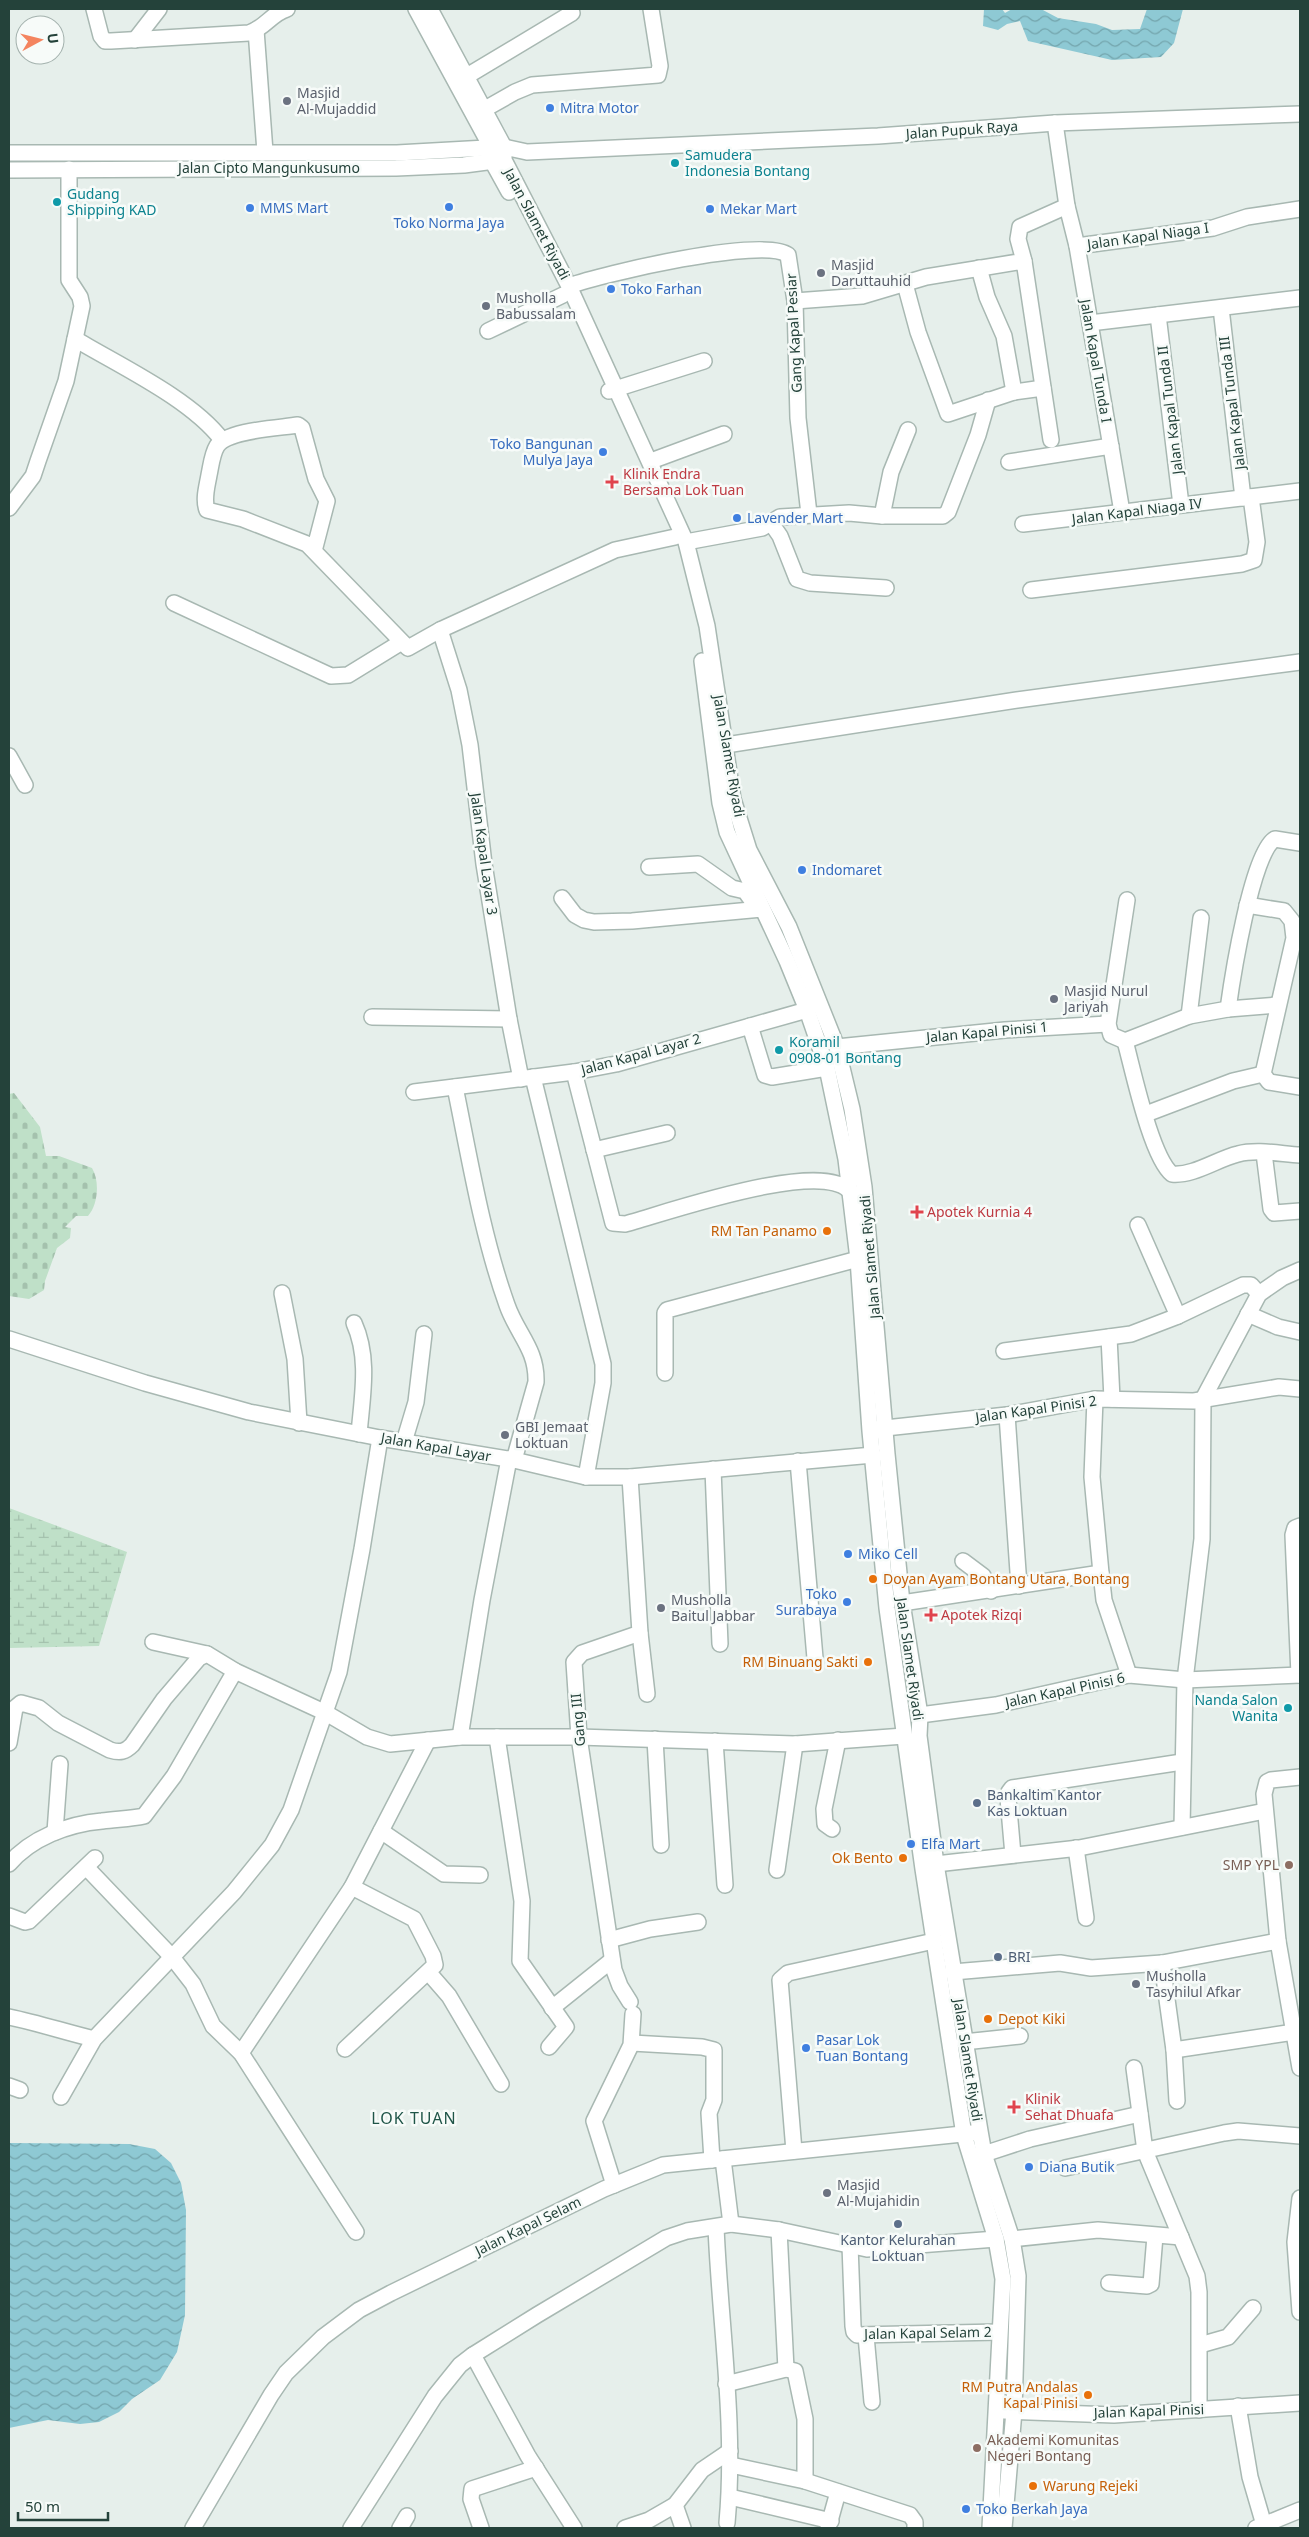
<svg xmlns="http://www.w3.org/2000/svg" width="1309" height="2537" font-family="'Noto Sans',sans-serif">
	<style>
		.wetland { fill: url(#wetland-marsh) }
		.cemetery { fill: url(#cemetery-stones) }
		.water { fill: url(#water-waves) }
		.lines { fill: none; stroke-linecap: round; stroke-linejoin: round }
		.minor-casing { stroke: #a8b8b2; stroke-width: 18 }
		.minor { stroke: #fff; stroke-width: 15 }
		.worship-dot { fill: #6b7280; stroke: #f7fbf9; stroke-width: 2 }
		.shop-dot { fill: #3f7fe0; stroke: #f7fbf9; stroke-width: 2 }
		.culture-dot { fill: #0f9aa8; stroke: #f7fbf9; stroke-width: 2 }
		.health-dot { fill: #e0444e; stroke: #f7fbf9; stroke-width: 2 }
		.food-dot { fill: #e8710a; stroke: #f7fbf9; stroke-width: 2 }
		.service-dot { fill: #5c6f8a; stroke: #f7fbf9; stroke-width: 2 }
		.education-dot { fill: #8d6e63; stroke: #f7fbf9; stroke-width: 2 }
		.labels { text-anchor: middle; stroke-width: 5; stroke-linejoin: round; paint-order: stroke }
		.worship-label { font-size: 14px; fill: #5b616d; stroke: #f7fbf9; text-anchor: start }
		.shop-label { font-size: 14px; fill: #366cbe; stroke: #f7fbf9; text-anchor: start }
		.street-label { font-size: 14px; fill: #24423a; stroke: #f7fbf9 }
		.culture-label { font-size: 14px; fill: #0d838f; stroke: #f7fbf9; text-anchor: start }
		.health-label { font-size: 14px; fill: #be3a42; stroke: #f7fbf9; text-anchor: start }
		.food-label { font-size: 14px; fill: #c56008; stroke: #f7fbf9; text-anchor: end }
		.service-label { font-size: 14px; fill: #4e5e75; stroke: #f7fbf9; text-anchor: start }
		.education-label { font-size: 14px; fill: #785e54; stroke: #f7fbf9; text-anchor: end }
		.quarter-label { font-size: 16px; letter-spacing: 1px; fill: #1f5548; stroke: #f7fbf9 }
	</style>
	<defs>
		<pattern id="wetland-marsh" width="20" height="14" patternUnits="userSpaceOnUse" patternTransform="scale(1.25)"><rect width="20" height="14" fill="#bfe0c8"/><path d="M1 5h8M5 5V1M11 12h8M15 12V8" fill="none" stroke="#a4c1ad"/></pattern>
		<pattern id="cemetery-stones" width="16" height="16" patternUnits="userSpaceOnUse" patternTransform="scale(1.25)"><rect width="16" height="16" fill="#bfe0c8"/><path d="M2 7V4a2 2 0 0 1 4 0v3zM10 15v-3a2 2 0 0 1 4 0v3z" fill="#a4c1ad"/></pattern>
		<pattern id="water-waves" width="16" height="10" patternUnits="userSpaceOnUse" patternTransform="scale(1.25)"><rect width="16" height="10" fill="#8ec9d4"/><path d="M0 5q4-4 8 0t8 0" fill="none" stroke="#74a5ad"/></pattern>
	</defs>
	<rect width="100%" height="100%" fill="#e6efeb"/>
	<path class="wetland" d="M9,1508L127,1552L99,1646L9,1648Z"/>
	<path class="cemetery" d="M14,1093L40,1127L46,1156H59L92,1168C100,1181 98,1205 88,1216H76L65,1227L71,1228L70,1238L57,1248L45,1281L44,1290L29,1299L9,1296V1094Z"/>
	<g class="water">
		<path d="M984,9H1002L1005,13L1012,9H1041L1058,18L1096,24L1112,30L1140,29L1147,9H1183L1174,43L1161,57L1112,60L1028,41L1020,21L1007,24L998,30L983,26Z"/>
		<path d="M9,2143L129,2144L155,2149L171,2163L181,2183L186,2210L185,2315L177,2352L160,2380L132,2399L119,2412L99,2422L80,2424L48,2420L9,2428Z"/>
	</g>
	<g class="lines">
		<defs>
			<g id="minor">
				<path d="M94,9L101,36L105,41H111L249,33C265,28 272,13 287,9"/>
				<path d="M416,9L491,147L493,163L509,192"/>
				<path d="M430,9L504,147V160L569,286L686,542L707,626L733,799L749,850L789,927L837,1047L852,1109L864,1187L887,1454L902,1603L920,1715L919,1736L936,1864L980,2131L984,2154L1012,2239L1018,2276L1014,2411L1004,2528"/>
				<path d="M256,30L265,152"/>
				<path d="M135,40L159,9"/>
				<path d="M467,76L572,13"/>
				<path d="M485,109L515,92L532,85L658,75L660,66L651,9"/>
				<path d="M1055,123L1067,206L1077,246L1122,512"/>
				<path d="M9,153H397L504,147L527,152L878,136L1055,123L1300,114"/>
				<path d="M9,170L396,168L464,165L502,160"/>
				<path d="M1077,246L1213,228L1247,217L1300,209"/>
				<path d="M1024,261L1051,440"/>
				<path d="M979,268L987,297L1004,336L1014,392"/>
				<path d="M905,284L918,332L948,414L1014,392L1043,388"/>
				<path d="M569,286C602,274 764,236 788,255L795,301L798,418L809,514"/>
				<path d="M795,301L862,296L926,277L1024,261L1018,239L1020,227L1067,206"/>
				<path d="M1221,308L1243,498"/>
				<path d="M1158,315L1181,505"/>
				<path d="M1090,323L1300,298"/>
				<path d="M488,331L563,295"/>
				<path d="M75,339C120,366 191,399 222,440"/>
				<path d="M609,391L704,361"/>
				<path d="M651,461L724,434"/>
				<path d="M1009,462L1111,446"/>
				<path d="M9,508L33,476L38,461L66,381L82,306L80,297L69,280V169"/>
				<path d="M882,516L891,472L908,430"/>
				<path d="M771,523L780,536L797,579L810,583L886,588"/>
				<path d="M1023,524L1300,491"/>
				<path d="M686,542L762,528L780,517L849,513L882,516H943L948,512L978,435L988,400"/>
				<path d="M314,551L327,501L316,479L302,428L298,425C280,428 227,430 217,446C212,454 211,466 209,475C207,487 203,499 207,510L243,519L307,544L408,648L440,630L615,550L675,537"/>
				<path d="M1031,590L1242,564L1254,560L1257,542L1251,497"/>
				<path d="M174,603L331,676L348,675L400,643"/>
				<path d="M440,630L459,690L470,745L484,864L509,1019L521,1079"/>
				<path d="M702,661L720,803L727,832L787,961L807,1010L827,1068L846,1159L858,1259L870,1431L887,1608L923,1869L964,2135L996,2239L1003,2279L990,2528"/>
				<path d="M726,745L1017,700L1300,662"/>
				<path d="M9,756L25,785"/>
				<path d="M649,867L698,864L732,888L745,891L755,905"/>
				<path d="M562,898L575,915L584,920L594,922L632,921L762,909"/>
				<path d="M1127,900L1108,1024L1111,1035L1125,1041L1189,1016L1228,1009C1232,980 1252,851 1275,839L1300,843"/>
				<path d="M1247,905L1284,911L1292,921L1294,938L1263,1074L1269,1082L1300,1087"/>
				<path d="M1228,1009L1278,1005"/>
				<path d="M1189,1016L1201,918"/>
				<path d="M372,1017L509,1019"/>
				<path d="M750,1026L765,1075L772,1077L827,1068"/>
				<path d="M1125,1041C1133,1070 1151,1157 1172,1174C1194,1176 1217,1159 1238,1154C1257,1149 1281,1154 1300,1155"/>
				<path d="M837,1047L1005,1030L1108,1024"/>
				<path d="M574,1072L613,1223L625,1224C663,1214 827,1156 851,1193"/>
				<path d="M533,1077L603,1364V1383L586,1477"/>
				<path d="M455,1087C470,1160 482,1235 507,1305C517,1334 537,1349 536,1382L514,1460"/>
				<path d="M414,1092L574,1072L616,1064L807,1010"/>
				<path d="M1146,1114L1233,1081L1263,1074"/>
				<path d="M594,1150L667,1133"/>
				<path d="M1264,1153L1271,1209L1274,1213L1300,1211"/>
				<path d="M1138,1225L1178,1316"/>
				<path d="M282,1293L295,1359L299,1423"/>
				<path d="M1248,1314L1278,1327L1300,1332"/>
				<path d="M354,1323C370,1358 362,1397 359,1434"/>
				<path d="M1109,1337L1112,1399"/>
				<path d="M9,1339L145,1383L249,1412L380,1438L514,1460L586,1477H630L873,1455"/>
				<path d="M1004,1351L1131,1334L1178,1316L1243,1285H1251L1259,1294"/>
				<path d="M665,1373V1313L667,1310L858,1259"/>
				<path d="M1095,1399L1092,1477L1101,1573"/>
				<path d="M1007,1415L1019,1586"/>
				<path d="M876,1429L1007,1415L1095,1399L1194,1401L1279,1387L1300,1389"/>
				<path d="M404,1442L416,1402L424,1334"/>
				<path d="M798,1461L815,1658"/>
				<path d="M713,1469L720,1644"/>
				<path d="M630,1477L640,1633L582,1653L574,1662L579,1737L614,1970L620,1986L630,2002"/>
				<path d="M963,1561L983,1576L991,1591"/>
				<path d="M902,1603L1101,1573L1104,1600L1129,1675"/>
				<path d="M640,1633L647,1694"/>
				<path d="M153,1642L207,1654"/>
				<path d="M1299,1675L1293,1535L1295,1528L1300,1526"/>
				<path d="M920,1715L996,1705L1129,1675L1185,1680L1300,1675"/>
				<path d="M460,1737L482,1600L509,1459"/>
				<path d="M497,1737L522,1901L520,1961L566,2027L549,2047"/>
				<path d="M655,1739L661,1845"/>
				<path d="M715,1741L725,1885"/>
				<path d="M9,1743L15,1708L21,1703L39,1708L58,1723L110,1750C120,1753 125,1752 132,1745L164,1699L199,1658L207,1654L235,1671L326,1713L367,1737L390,1744L460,1737H579L795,1744L904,1736"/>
				<path d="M1300,1777L1271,1780L1267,1782L1264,1794L1278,1941L1300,2068"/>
				<path d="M1182,1827L1185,1680L1202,1539L1203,1399L1259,1294L1282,1278L1300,1270"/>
				<path d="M832,1829L825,1824L824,1809L838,1740"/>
				<path d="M381,1831L444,1874L480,1875"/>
				<path d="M55,1832L60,1764"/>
				<path d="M1076,1848L1086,1918"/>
				<path d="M1013,1855L1008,1798L1009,1792L1012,1788L1182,1762"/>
				<path d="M9,1864C31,1838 68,1824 102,1821C116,1819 131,1819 144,1816L174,1776L235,1671"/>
				<path d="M929,1867L936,1864L1079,1848L1265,1811"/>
				<path d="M87,1868L172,1957L193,1984L213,2026L241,2053L356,2232"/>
				<path d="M777,1870L795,1744"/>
				<path d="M9,1916L25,1922L29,1921L95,1858"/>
				<path d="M609,1940L650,1929L698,1922"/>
				<path d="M1162,1963L1174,2050L1177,2101"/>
				<path d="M953,1972L1060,1963L1091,1968L1162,1963L1278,1941"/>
				<path d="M429,1973L449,1996L501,2084"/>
				<path d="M552,2008L612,1960"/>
				<path d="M9,2017C38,2023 65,2032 94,2039"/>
				<path d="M964,2042L1020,2036"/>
				<path d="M632,2043L702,2047L714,2050V2100L709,2113L712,2160"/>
				<path d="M345,2049L435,1965L433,1956L414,1919L352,1887"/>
				<path d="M1174,2050L1294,2032"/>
				<path d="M241,2053L352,1887L428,1740"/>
				<path d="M1134,2068L1145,2151L1197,2276L1199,2292V2410"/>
				<path d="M9,2086L20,2090"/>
				<path d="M61,2097L94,2039L234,1892L272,1845L291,1810L339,1672L362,1549L380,1438"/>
				<path d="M794,2151L780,1980L788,1973L934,1941"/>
				<path d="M984,2154L1030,2139L1140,2114"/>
				<path d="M723,2159L731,2224"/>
				<path d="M1065,2168L1224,2133L1238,2131L1300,2136"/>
				<path d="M614,2185L594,2121L631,2045L633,2014"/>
				<path d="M716,2227C720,2325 736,2424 727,2523"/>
				<path d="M779,2230L786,2369"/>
				<path d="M1012,2239L1098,2230L1181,2237"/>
				<path d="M850,2245L853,2326L854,2332L857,2335L999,2332"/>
				<path d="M1109,2283L1147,2286L1151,2284L1155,2236"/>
				<path d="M1300,2312L1295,2242L1300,2198"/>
				<path d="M866,2336L872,2402"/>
				<path d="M1200,2345L1228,2337L1253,2308"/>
				<path d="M473,2355L528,2456L574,2528"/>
				<path d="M726,2384L786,2369L795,2371L805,2419V2481"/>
				<path d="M1238,2406L1250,2477L1264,2525"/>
				<path d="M1004,2411L1114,2415L1300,2403"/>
				<path d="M731,2465L805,2481L910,2515L915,2522V2528"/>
				<path d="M730,2497L831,2521"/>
				<path d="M675,2505L683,2528"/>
				<path d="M193,2528L271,2395L286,2373L323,2337L359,2310L391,2293L604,2189L663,2165L972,2133"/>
				<path d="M351,2528L435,2396L460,2365L473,2355L537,2315L666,2238L687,2231L731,2224L779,2230L867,2249L996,2239"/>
				<path d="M400,2528L407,2516"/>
				<path d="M481,2528L471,2499L472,2489L536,2468"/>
				<path d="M625,2528L649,2520L675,2505L702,2470L730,2451"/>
				<path d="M828,2528L838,2492"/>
				<path d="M1256,2528L1300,2510"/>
			</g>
		</defs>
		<use href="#minor" class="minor-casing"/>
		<use href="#minor" class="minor"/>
	</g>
	<g class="worship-dot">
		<circle cx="287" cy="101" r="5"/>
		<circle cx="821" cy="273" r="5"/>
		<circle cx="486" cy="306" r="5"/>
		<circle cx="1054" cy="999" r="5"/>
		<circle cx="505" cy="1435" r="5"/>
		<circle cx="661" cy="1608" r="5"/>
		<circle cx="1136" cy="1984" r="5"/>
		<circle cx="827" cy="2193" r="5"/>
	</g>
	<g class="shop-dot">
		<circle cx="550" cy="108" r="5"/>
		<circle cx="449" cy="207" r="5"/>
		<circle cx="250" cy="208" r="5"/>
		<circle cx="710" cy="209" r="5"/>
		<circle cx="611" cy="289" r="5"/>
		<circle cx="603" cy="452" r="5"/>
		<circle cx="737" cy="518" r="5"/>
		<circle cx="802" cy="870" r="5"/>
		<circle cx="848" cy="1554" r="5"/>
		<circle cx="847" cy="1602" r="5"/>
		<circle cx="911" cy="1844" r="5"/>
		<circle cx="806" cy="2048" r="5"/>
		<circle cx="1029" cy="2167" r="5"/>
		<circle cx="966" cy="2509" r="5"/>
	</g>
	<g class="culture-dot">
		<circle cx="675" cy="163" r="5"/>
		<circle cx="57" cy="202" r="5"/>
		<circle cx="779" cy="1050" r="5"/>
		<circle cx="1288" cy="1708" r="5"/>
	</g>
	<g class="health-dot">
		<path d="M609.5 474.5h5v5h5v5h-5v5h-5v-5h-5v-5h5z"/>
		<path d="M914.5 1204.5h5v5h5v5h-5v5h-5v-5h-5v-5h5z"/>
		<path d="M928.5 1607.5h5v5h5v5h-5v5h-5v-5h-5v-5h5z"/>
		<path d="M1011.5 2099.5h5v5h5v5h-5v5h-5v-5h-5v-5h5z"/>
	</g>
	<g class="food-dot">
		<circle cx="827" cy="1231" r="5"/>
		<circle cx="873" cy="1579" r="5"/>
		<circle cx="868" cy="1662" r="5"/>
		<circle cx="903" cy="1858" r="5"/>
		<circle cx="988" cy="2019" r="5"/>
		<circle cx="1088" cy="2395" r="5"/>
		<circle cx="1033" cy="2486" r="5"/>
	</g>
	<g class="service-dot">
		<circle cx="977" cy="1803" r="5"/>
		<circle cx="998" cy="1957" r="5"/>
		<circle cx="898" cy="2224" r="5"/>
	</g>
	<g class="education-dot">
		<circle cx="1289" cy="1865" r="5"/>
		<circle cx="977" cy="2448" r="5"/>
	</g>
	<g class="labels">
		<g class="worship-label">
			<text x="297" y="98">Masjid<tspan x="297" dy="16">Al-Mujaddid</tspan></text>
			<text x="831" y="270">Masjid<tspan x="831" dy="16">Daruttauhid</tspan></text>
			<text x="496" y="303">Musholla<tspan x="496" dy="16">Babussalam</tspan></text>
			<text x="1064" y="996">Masjid Nurul<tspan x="1064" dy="16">Jariyah</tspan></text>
			<text x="515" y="1432">GBI Jemaat<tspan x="515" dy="16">Loktuan</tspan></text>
			<text x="671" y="1605">Musholla<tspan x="671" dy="16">Baitul Jabbar</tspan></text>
			<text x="1146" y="1981">Musholla<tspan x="1146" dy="16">Tasyhilul Afkar</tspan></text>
			<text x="837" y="2190">Masjid<tspan x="837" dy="16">Al-Mujahidin</tspan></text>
		</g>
		<g class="shop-label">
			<text x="560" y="113">Mitra Motor</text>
			<text x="260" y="213">MMS Mart</text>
			<text x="720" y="214">Mekar Mart</text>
			<text x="449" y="228" text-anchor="middle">Toko Norma Jaya</text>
			<text x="621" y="294">Toko Farhan</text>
			<text x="593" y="449" text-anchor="end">Toko Bangunan<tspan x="593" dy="16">Mulya Jaya</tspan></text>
			<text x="747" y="523">Lavender Mart</text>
			<text x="812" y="875">Indomaret</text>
			<text x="858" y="1559">Miko Cell</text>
			<text x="837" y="1599" text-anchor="end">Toko<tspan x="837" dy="16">Surabaya</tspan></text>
			<text x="921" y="1849">Elfa Mart</text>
			<text x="816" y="2045">Pasar Lok<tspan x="816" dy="16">Tuan Bontang</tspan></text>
			<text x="1039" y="2172">Diana Butik</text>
			<text x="976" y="2514">Toko Berkah Jaya</text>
		</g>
		<g class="street-label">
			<text transform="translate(962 130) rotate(-4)" y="5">Jalan Pupuk Raya</text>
			<text x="269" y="173">Jalan Cipto Mangunkusumo</text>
			<text transform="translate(537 224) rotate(62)" y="5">Jalan Slamet Riyadi</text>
			<text transform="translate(1148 236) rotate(-8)" y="5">Jalan Kapal Niaga I</text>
			<text transform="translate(794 333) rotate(-93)" y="5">Gang Kapal Pesiar</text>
			<text transform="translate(1096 361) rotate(80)" y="5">Jalan Kapal Tunda I</text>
			<text transform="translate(1232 403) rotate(-97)" y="5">Jalan Kapal Tunda III</text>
			<text transform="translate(1170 410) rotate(-97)" y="5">Jalan Kapal Tunda II</text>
			<text transform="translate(1137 511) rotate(-7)" y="5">Jalan Kapal Niaga IV</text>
			<text transform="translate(729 756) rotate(80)" y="5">Jalan Slamet Riyadi</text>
			<text transform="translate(484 854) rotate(82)" y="5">Jalan Kapal Layar 3</text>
			<text transform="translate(987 1032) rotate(-5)" y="5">Jalan Kapal Pinisi 1</text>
			<text transform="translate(641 1054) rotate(-15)" y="5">Jalan Kapal Layar 2</text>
			<text transform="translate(870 1257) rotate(-95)" y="5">Jalan Slamet Riyadi</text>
			<text transform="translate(1036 1409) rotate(-8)" y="5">Jalan Kapal Pinisi 2</text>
			<text transform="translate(436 1447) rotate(10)" y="5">Jalan Kapal Layar</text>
			<text transform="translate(910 1659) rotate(82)" y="5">Jalan Slamet Riyadi</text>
			<text transform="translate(1065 1690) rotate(-12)" y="5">Jalan Kapal Pinisi 6</text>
			<text transform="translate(578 1720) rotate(-95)" y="5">Gang III</text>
			<text transform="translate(968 2060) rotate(81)" y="5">Jalan Slamet Riyadi</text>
			<text transform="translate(528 2226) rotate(-26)" y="5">Jalan Kapal Selam</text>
			<text transform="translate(928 2333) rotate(-1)" y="5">Jalan Kapal Selam 2</text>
			<text transform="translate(1149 2411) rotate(-2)" y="5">Jalan Kapal Pinisi</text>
		</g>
		<g class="culture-label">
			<text x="685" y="160">Samudera<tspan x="685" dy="16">Indonesia Bontang</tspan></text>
			<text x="67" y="199">Gudang<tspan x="67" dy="16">Shipping KAD</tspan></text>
			<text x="789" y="1047">Koramil<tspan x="789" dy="16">0908-01 Bontang</tspan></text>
			<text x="1278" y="1705" text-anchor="end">Nanda Salon<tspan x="1278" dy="16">Wanita</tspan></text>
		</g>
		<g class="health-label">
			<text x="623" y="479">Klinik Endra<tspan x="623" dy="16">Bersama Lok Tuan</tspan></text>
			<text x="927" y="1217">Apotek Kurnia 4</text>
			<text x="941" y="1620">Apotek Rizqi</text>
			<text x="1025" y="2104">Klinik<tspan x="1025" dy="16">Sehat Dhuafa</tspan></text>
		</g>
		<g class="food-label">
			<text x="817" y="1236">RM Tan Panamo</text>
			<text x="883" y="1584" text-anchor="start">Doyan Ayam Bontang Utara, Bontang</text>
			<text x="858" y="1667">RM Binuang Sakti</text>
			<text x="893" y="1863">Ok Bento</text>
			<text x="998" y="2024" text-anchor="start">Depot Kiki</text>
			<text x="1078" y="2392">RM Putra Andalas<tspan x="1078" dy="16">Kapal Pinisi</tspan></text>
			<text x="1043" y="2491" text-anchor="start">Warung Rejeki</text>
		</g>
		<g class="service-label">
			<text x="987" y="1800">Bankaltim Kantor<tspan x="987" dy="16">Kas Loktuan</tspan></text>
			<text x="1008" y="1962">BRI</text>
			<text x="898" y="2245" text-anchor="middle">Kantor Kelurahan<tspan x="898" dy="16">Loktuan</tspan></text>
		</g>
		<g class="education-label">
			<text x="1279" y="1870">SMP YPL</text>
			<text x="987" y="2445" text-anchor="start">Akademi Komunitas<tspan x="987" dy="16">Negeri Bontang</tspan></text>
		</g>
		<g class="quarter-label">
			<text x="414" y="2124">LOK TUAN</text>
		</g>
	</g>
	<rect width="1309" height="2537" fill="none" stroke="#24423a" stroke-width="20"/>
	<g transform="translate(40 40) rotate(83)"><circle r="24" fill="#f7fbf9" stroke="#a3b1ad"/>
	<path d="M0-4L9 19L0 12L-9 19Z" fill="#f4845f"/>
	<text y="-8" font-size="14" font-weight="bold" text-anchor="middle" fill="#24423a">U</text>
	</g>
	<path d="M18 2512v8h90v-8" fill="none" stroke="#24423a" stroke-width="2.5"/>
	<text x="25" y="2512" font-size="15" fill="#24423a" stroke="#f7fbf9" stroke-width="4" paint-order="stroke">50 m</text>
</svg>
